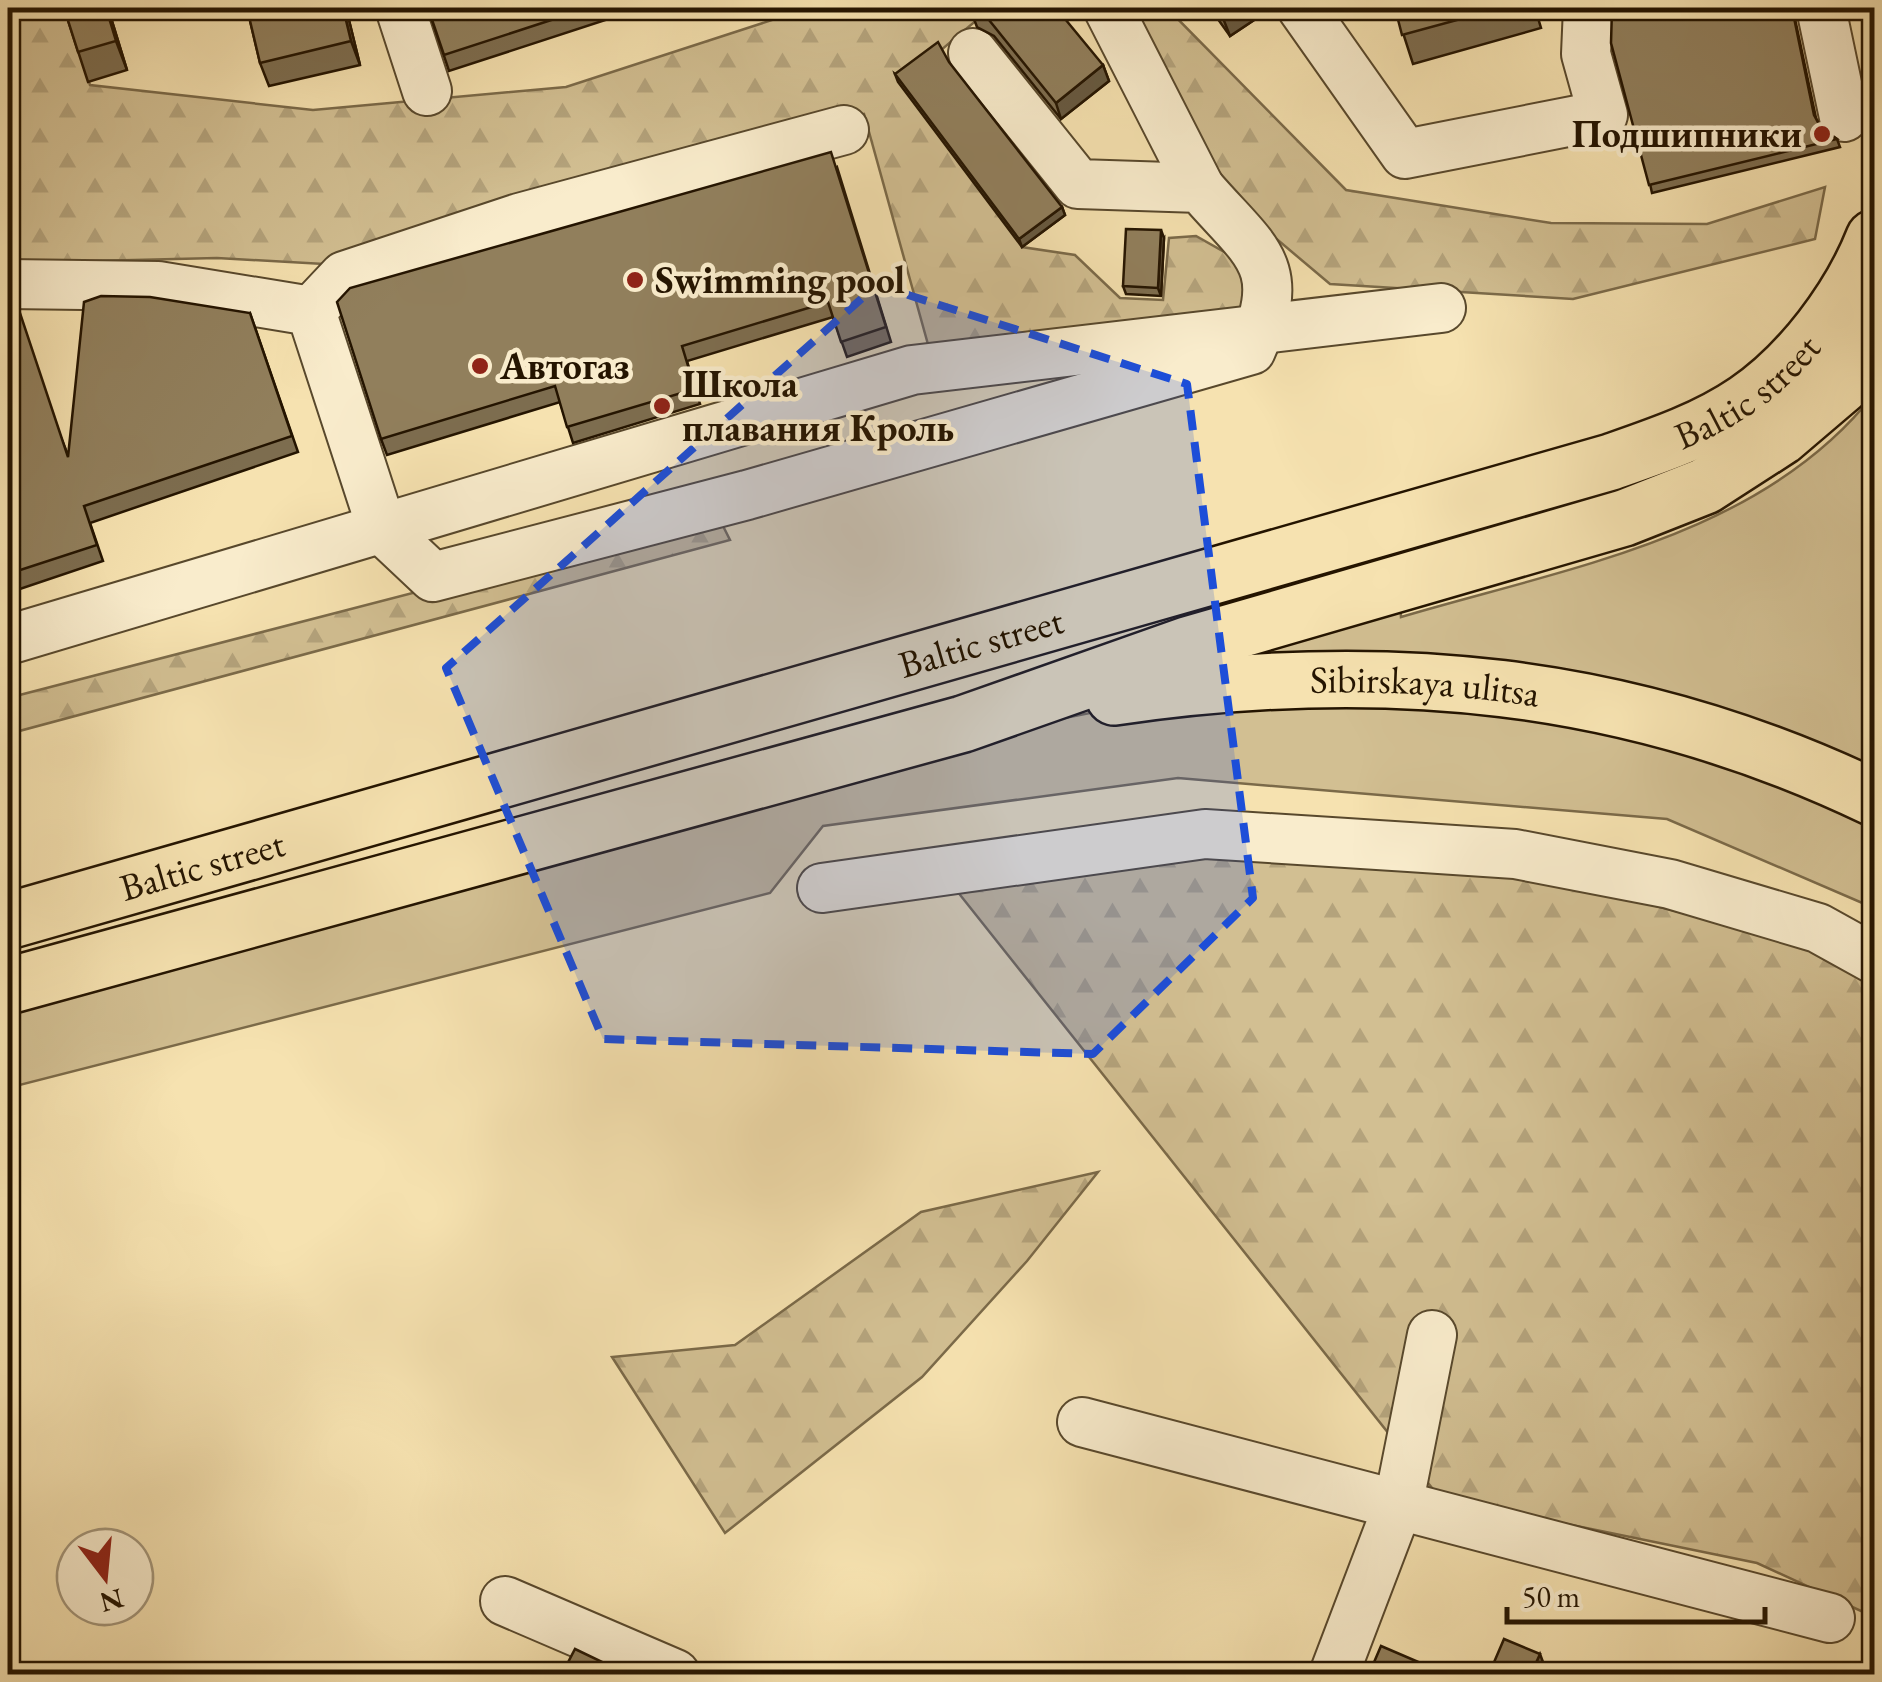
<svg xmlns="http://www.w3.org/2000/svg" width="1882" height="1682" font-family="'EB Garamond',serif">
	<style>
		.grass { fill: #d2bf92; stroke: #7b6a49; stroke-width: 2.5 }
		.forest { fill: url(#forest-firs); stroke: #7b6a49; stroke-width: 2.5 }
		.lines { fill: none; stroke-linecap: round; stroke-linejoin: round }
		.minor-casing { stroke: #58482c; stroke-width: 52 }
		.major-casing { stroke: #241400; stroke-width: 60 }
		.minor { stroke: #f9eccc; stroke-width: 48 }
		.major { stroke: #f6e2b0; stroke-width: 55 }
		.wall { fill: #7d6d4f; stroke: #241400; stroke-width: 2.5 }
		.shaded-wall { fill: #665940; stroke: #241400; stroke-width: 2.5 }
		.building { fill: #917f5c; stroke: #241400; stroke-width: 2.5 }
		.marked { fill: #1d4ed8; fill-opacity: 0.2; stroke: #1d4ed8; stroke-width: 8; stroke-dasharray: 20 12; stroke-linejoin: round }
		.poi-dot { fill: #8f2418; stroke: #f9eccc; stroke-width: 4 }
		.labels { text-anchor: middle; stroke-width: 9; stroke-linejoin: round; paint-order: stroke }
		.poi-label { font-size: 38px; font-weight: bold; fill: #241400; stroke: #f9eccc; text-anchor: start }
		.street-label { font-size: 38px; fill: #241400; stroke: #f9eccc }
	</style>
	<defs>
		<pattern id="forest-firs" width="22" height="20" patternUnits="userSpaceOnUse" patternTransform="scale(2.5)"><rect width="22" height="20" fill="#d2bf92"/><path d="M5 1l3.5 6h-7zM16 11l3.5 6h-7z" fill="#b4a37c"/></pattern>
	</defs>
	<rect width="100%" height="100%" fill="#f6e2b0"/>
	<filter id="stains"><feTurbulence type="fractalNoise" baseFrequency=".002" numOctaves="4"/><feColorMatrix values="0 0 0 0 .2 0 0 0 0 .09 0 0 0 0 .02 0 0 0 .5 -.17"/></filter>
	<radialGradient id="worn" r=".72"><stop offset=".6" stop-color="#630" stop-opacity="0"/><stop offset="1" stop-color="#630" stop-opacity=".3"/></radialGradient>
	<g class="grass">
		<path d="M1874,394V774L1305,653L1212,656L1400,599L1401,617C1565,568 1762,537 1874,394Z"/>
		<path d="M1180,695L1556,705L1874,811V908L1667,819L1178,778L823,826L770,893L8,1088V1009L934,744Z"/>
	</g>
	<g class="forest">
		<path d="M8,8H66L90,85L313,110L566,87L809,8H991L941,50L1022,247L1075,255L1120,298L1163,300L1169,238L1196,236L1235,258L1255,314L929,348L864,114L510,202L324,264L217,258L8,263Z"/>
		<path d="M1119,8H1167L1346,190L1551,223L1707,224L1825,187L1815,239L1573,299L1330,284L1203,177Z"/>
		<path d="M717,514L730,540L8,734V698Z"/>
		<path d="M1211,850L1521,871L1826,950L1874,978V1617L1757,1563L1440,1498L953,886Z"/>
		<path d="M1098,1172L1027,1261L922,1377L725,1533L612,1357L735,1345L921,1212Z"/>
	</g>
	<g class="lines">
		<defs>
			<g id="minor">
				<path d="M400,8L427,91"/>
				<path d="M1108,8L1200,188"/>
				<path d="M1302,8L1405,154L1603,115L1586,54L1588,8"/>
				<path d="M1821,8L1844,117"/>
				<path d="M8,284L158,286L311,311L382,529L433,577L747,495L1251,350C1290,264 1254,251 1200,188L1078,184L973,53"/>
				<path d="M311,311L344,276L519,218L844,130"/>
				<path d="M8,640L912,370L1441,308"/>
				<path d="M822,888L1205,834L1409,847L1515,854L1670,884L1818,928L1874,959"/>
				<path d="M1082,1422L1830,1618"/>
				<path d="M505,1601L675,1674"/>
				<path d="M1334,1674L1398,1506L1432,1335"/>
			</g>
			<g id="major">
				<path id="s1" d="M1114,697C1382,658 1628,680 1874,798"/>
				<path id="s2" d="M8,921L1611,462C1657,446 1705,430 1746,402C1800,365 1850,299 1874,238"/>
				<path d="M8,986L963,724L1187,645L1624,518L1705,486L1781,437L1842,385L1874,341"/>
			</g>
		</defs>
		<use href="#minor" class="minor-casing"/>
		<use href="#major" class="major-casing"/>
		<use href="#minor" class="minor"/>
		<use href="#major" class="major"/>
	</g>
	<g class="wall">
		<path d="M64,8H108L127,70L88,82Z"/>
		<path d="M247,8H346L360,65L269,86L260,63Z"/>
		<path d="M428,8H642L449,71Z"/>
		<path d="M1210,8H1264L1266,12L1230,36Z"/>
		<path d="M1395,8H1535L1541,28L1413,64Z"/>
		<path d="M1612,8H1795L1794,14L1816,118L1821,128L1837,139L1840,147L1652,193Z"/>
		<path d="M971,11L1103,65L1109,81L1061,119L994,36L977,27Z"/>
		<path d="M895,74L1062,207L1065,215L1022,247L898,82Z"/>
		<path d="M837,167L891,342L847,357L833,317L687,361L700,404L573,443L560,402L387,455L381,439Z"/>
		<path d="M1164,238L1161,296L1126,294L1123,286Z"/>
		<path d="M8,307L68,455L250,313L298,452L90,523L103,561L8,593Z"/>
	</g>
	<g class="shaded-wall">
		<path d="M106,8H108L127,70L116,41Z"/>
		<path d="M343,8H346L360,65L351,41Z"/>
		<path d="M1229,8H1264L1266,12L1230,36L1221,13Z"/>
		<path d="M1103,65L1109,81L1061,119L1056,103Z"/>
		<path d="M1062,207L1065,215L1022,247L1019,239Z"/>
		<path d="M1161,230L1164,238L1161,296L1158,288Z"/>
		<path d="M1540,1654L1546,1670L1543,1674H1531Z"/>
		<path d="M1423,1664L1427,1674H1419Z"/>
	</g>
	<g class="building">
		<path d="M64,8H106L116,41L78,52Z"/>
		<path d="M247,8H343L351,41L260,63Z"/>
		<path d="M428,8H588L444,55Z"/>
		<path d="M975,8H1056L1103,65L1056,103L989,20L971,11Z"/>
		<path d="M1395,8H1501L1402,35Z"/>
		<path d="M1612,8H1792L1814,115L1821,128L1837,139L1649,185L1611,43Z"/>
		<path d="M938,42L949,62L1062,207L1019,239L895,74Z"/>
		<path d="M831,152L886,327L841,342L828,302L682,346L695,389L567,427L555,386L381,439L337,302L350,288Z"/>
		<path d="M1126,229L1161,230L1158,288L1123,286Z"/>
		<path d="M101,296L150,297L250,313L292,436L84,506L97,545L8,574V307L17,304L68,457L84,302Z"/>
		<path d="M1504,1639L1540,1654L1531,1674H1489Z"/>
		<path d="M1381,1646L1423,1664L1419,1674H1369Z"/>
		<path d="M575,1649L619,1670L617,1674H562Z"/>
		<path d="M229,1665L252,1674H226Z"/>
	</g>
	<path class="marked" d="M877,285L1187,384L1253,898L1093,1054L603,1039L446,668Z"/>
	<g class="poi-dot">
		<circle cx="1822" cy="134" r="10"/>
		<circle cx="635" cy="280" r="10"/>
		<circle cx="480" cy="366" r="10"/>
		<circle cx="662" cy="406" r="10"/>
	</g>
	<g class="labels">
		<g class="poi-label">
			<text x="1802" y="147" text-anchor="end">Подшипники</text>
			<text x="655" y="293">Swimming pool</text>
			<text x="500" y="379">Автогаз</text>
			<text x="682" y="397">Школа<tspan x="682" dy="44">плавания Кроль</tspan></text>
		</g>
		<g class="street-label">
			<text dy="13" stroke="none"><textPath href="#s2" startOffset="1822">Baltic street</textPath></text>
			<text dy="13" stroke="none"><textPath href="#s2" startOffset="1012">Baltic street</textPath></text>
			<text dy="13" stroke="none"><textPath href="#s1" startOffset="312">Sibirskaya ulitsa</textPath></text>
			<text dy="13" stroke="none"><textPath href="#s2" startOffset="202">Baltic street</textPath></text>
		</g>
	</g>
	<rect width="1882" height="1682" fill="none" stroke="#f6e2b0" stroke-width="40"/>
	<rect x="10" y="10" width="1862" height="1662" fill="none" stroke="#241400" stroke-width="5"/>
	<rect x="20" y="20" width="1842" height="1642" fill="none" stroke="#241400" stroke-width="2.5"/>
	<g transform="translate(105 1577) rotate(164)"><circle r="48" fill="#f9eccc" stroke="#a4967a" stroke-width="2.5"/>
	<path d="M0-8L18 38L0 25L-18 38Z" fill="#8f2418"/>
	<text y="-15" font-size="28" font-weight="bold" text-anchor="middle" fill="#241400">N</text>
	</g>
	<path d="M1507 1607v15h258v-15" fill="none" stroke="#241400" stroke-width="5"/>
	<text x="1522" y="1607" font-size="30" fill="#241400" stroke="#f9eccc" stroke-width="8" paint-order="stroke">50 m</text>
	<rect width="100%" height="100%" filter="url(#stains)"/>
	<rect width="100%" height="100%" fill="url(#worn)"/>
</svg>
